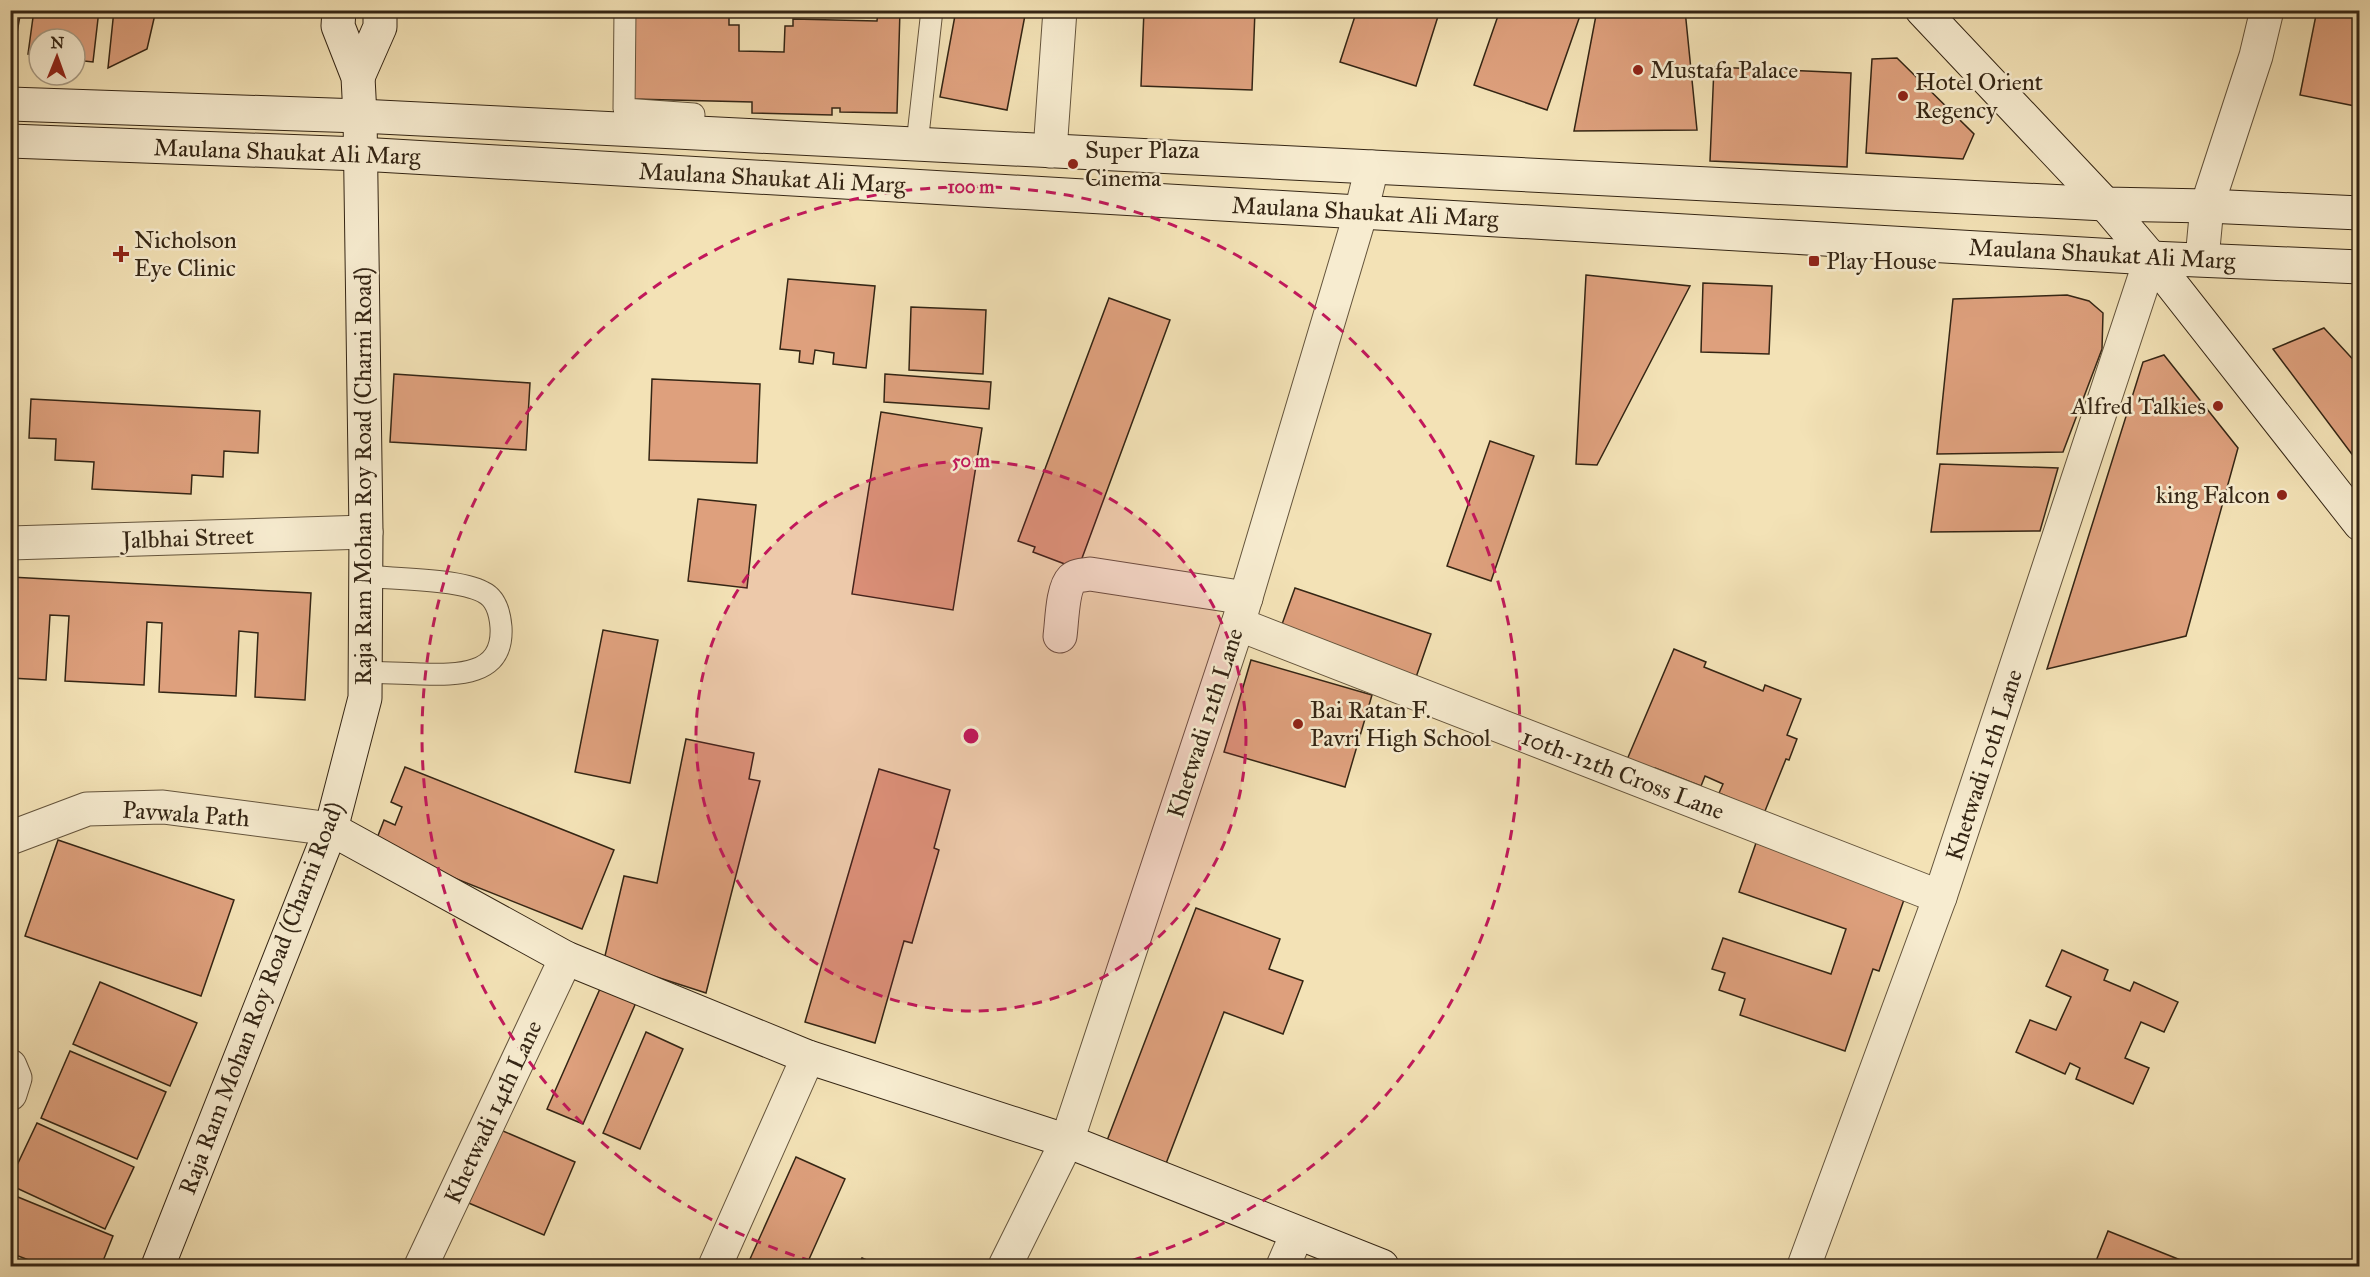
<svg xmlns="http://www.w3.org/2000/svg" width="2370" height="1277" font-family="'IM FELL Great Primer',serif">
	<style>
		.building { fill: #dea07d; stroke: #342514; stroke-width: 1.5 }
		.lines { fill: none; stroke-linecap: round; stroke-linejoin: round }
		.lane-casing { stroke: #64543c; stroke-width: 23 }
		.street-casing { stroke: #64543c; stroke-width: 35 }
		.secondary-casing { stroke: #342514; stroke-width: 35 }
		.lane { stroke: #f7ecd0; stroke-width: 21 }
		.street { stroke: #f7ecd0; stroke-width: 33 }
		.secondary { stroke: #f7ecd0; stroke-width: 33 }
		.ring { fill: none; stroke: #c2185b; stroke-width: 3; stroke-dasharray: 10 8 }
		.poi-dot { fill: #8f2418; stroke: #f7ecd0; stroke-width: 2 }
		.labels { text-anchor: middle; stroke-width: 5; stroke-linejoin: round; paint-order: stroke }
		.poi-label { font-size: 24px; fill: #342514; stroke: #f7ecd0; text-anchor: start }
		.street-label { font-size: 24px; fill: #342514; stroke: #f7ecd0 }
		.centre { fill: #c2185b; stroke: #f7ecd0; stroke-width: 3 }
		.ring-label { font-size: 18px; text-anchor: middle; font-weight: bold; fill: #c2185b; stroke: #f7ecd0; stroke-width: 5; stroke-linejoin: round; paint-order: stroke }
	</style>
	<rect width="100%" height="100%" fill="#f3e2b6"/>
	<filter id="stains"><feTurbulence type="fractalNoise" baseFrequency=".00333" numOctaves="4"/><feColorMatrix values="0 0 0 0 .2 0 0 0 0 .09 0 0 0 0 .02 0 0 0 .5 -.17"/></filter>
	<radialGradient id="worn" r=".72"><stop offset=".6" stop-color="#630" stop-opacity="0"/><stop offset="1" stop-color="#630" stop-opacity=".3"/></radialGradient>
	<g class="building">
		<path d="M10,10H21L12,61H10Z"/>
		<path d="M34,10H99L93,62L75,60V39H39V55L28,54Z"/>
		<path d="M114,10H156L147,49L108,68Z"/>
		<path d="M634,10H729V25H739V51L784,52L785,26H793V19L877,21L878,10H900L897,113L840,112V108H832V115L752,113V102L632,99Z"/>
		<path d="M956,10H1026L1007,110L940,97Z"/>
		<path d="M1144,10H1255L1252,90L1141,86Z"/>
		<path d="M1357,10H1440L1416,86L1340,62Z"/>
		<path d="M1500,10H1582L1547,110L1474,85Z"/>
		<path d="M1597,10H1685L1697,130L1574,131Z"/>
		<path d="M2317,10H2360V107L2300,95Z"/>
		<path d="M1897,58L1974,134L1963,159L1866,153L1872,59Z"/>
		<path d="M1714,67L1851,73L1847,167L1710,161Z"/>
		<path d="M1586,275L1690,286L1597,465L1576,464Z"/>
		<path d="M788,279L875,286L866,368L833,364L834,353L815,350L813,364L799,362L800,351L780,349Z"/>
		<path d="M1703,283L1772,286L1769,354L1701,352Z"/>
		<path d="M2067,295L2089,301L2103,313L2102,349L2063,452L1937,454L1953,299Z"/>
		<path d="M1109,298L1170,320L1078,569L1033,552L1035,547L1018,541Z"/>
		<path d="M911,307L986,310L983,374L909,370Z"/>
		<path d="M2324,328L2360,367V465L2273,349Z"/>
		<path d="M2164,355L2238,448L2186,636L2047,669L2143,362Z"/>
		<path d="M394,374L530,383L526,450L390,442Z"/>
		<path d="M885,374L991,382L989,409L884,402Z"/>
		<path d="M652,379L760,384L757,463L649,460Z"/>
		<path d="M31,399L260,411L258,453L224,451L223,477L192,475L191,494L92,489L94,462L55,460L56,439L29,438Z"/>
		<path d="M881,412L982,428L953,610L852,594Z"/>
		<path d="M1490,441L1534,456L1491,581L1447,566Z"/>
		<path d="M1940,464L2058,468L2040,531L1931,532Z"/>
		<path d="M698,499L756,505L747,588L688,581Z"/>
		<path d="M10,577L311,593L305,700L255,697L258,633L239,631L236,696L159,692L162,623L147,622L144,685L65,681L69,616L50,615L46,680L10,678Z"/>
		<path d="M1295,588L1431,634L1414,683L1281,627Z"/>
		<path d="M603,630L658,640L630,783L575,772Z"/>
		<path d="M1674,649L1706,662L1704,667L1763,691L1765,685L1801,699L1787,735L1797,739L1789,760L1786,759L1763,816L1735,800L1719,793L1723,784L1705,776L1701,786L1655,768L1653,773L1626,762Z"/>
		<path d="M1251,660L1372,695L1345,787L1224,752Z"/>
		<path d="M686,739L754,753L749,779L760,781L706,993L604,960L624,876L657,883Z"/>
		<path d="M405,767L614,850L582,929L374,846L384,820L395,825L402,807L391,802Z"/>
		<path d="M879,769L950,790L934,848L939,850L912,943L904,941L875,1043L805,1022Z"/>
		<path d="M58,840L234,900L201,996L25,936Z"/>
		<path d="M1756,843L1906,894L1879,971L1873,969L1845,1051L1740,1015L1745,999L1719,990L1725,973L1712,969L1723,938L1831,974L1846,929L1739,892Z"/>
		<path d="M1196,908L1280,939L1269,969L1303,981L1283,1034L1224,1012L1162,1174L1103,1151Z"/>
		<path d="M2062,950L2108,970L2104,980L2130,991L2134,982L2178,1002L2164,1032L2141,1022L2125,1058L2149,1068L2133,1104L2076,1079L2080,1068L2070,1063L2065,1074L2016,1052L2030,1020L2056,1030L2071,997L2046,986Z"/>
		<path d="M100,982L197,1023L170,1086L73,1044Z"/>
		<path d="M603,982L638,998L583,1124L547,1109Z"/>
		<path d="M646,1032L683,1049L640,1149L603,1133Z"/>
		<path d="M70,1051L166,1092L137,1159L41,1118Z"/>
		<path d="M37,1123L134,1167L105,1229L10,1185V1180Z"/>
		<path d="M496,1128L575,1162L544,1235L464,1201Z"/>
		<path d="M796,1157L845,1179L806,1266H767L750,1259Z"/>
		<path d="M13,1195L113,1236L101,1266H45L10,1253V1202Z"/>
		<path d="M2108,1231L2188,1263L2187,1266H2094Z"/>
		<path d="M862,1258L880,1266H858Z"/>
	</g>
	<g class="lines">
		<defs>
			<g id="lane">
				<path d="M625,10L624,109L694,114L693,133"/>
				<path d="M917,144L932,10"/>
				<path d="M365,672C383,673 401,673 420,674C455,675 504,677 501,627C500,614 496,598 483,592C459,579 394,579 365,576"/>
			</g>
			<g id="street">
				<path d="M1050,151L1060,10"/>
				<path d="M2202,259L2207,206L2256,56L2267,10"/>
				<path d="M10,543L366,532"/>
				<path d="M1238,624L1940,897"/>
				<path d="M1060,636C1062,623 1062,589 1072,579C1076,575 1084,575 1090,574L1246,598"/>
				<path d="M10,838L87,809L163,807L331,829"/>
				<path d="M10,1066L15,1078L10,1094"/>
				<path d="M421,1266L566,958"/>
				<path d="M715,1266L808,1057"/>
				<path d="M1005,1266L1067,1141L1238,624L1361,212L1372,167"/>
				<path d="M1283,1266L1297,1234"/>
				<path d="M1804,1266L1940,897L2151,258"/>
			</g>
			<g id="secondary">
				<path d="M1922,10L2105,204L2151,258L2360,524"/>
				<path d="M358,77L380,27V10"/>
				<path d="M10,104L360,116L2105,204L2207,206L2360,213"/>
				<path d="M10,141L360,154L2151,258L2360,267"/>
				<path d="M331,829L566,958L808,1057L1067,1141L1382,1266"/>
				<path d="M158,1266L331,829L365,698L366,532L360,116L358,77L338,26L339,10"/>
			</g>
		</defs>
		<use href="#lane" class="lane-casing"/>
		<use href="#street" class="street-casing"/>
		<use href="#secondary" class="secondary-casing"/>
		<use href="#lane" class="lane"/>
		<use href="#street" class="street"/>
		<use href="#secondary" class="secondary"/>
	</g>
	<circle cx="971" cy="736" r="275" fill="#c2185b" fill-opacity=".12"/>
	<g class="ring">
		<circle cx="971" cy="736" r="275"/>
		<path d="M829 1266A549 549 0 1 1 1113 1266"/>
	</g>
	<g class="poi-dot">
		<circle cx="1638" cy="70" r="6"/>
		<circle cx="1903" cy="96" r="6"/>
		<circle cx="1073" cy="164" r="6"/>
		<path d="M118 245h6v6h6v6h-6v6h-6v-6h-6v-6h6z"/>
		<rect x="1808" y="255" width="12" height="12" rx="3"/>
		<circle cx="2218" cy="406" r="6"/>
		<circle cx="2282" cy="495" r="6"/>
		<circle cx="1298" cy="724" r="6"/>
	</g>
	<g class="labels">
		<g class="poi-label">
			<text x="1650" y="78">Mustafa Palace</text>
			<text x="1915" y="90">Hotel Orient<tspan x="1915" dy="28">Regency</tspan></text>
			<text x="1085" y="158">Super Plaza<tspan x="1085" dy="28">Cinema</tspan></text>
			<text x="134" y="248">Nicholson<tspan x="134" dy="28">Eye Clinic</tspan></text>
			<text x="1826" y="269">Play House</text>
			<text x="2206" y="414" text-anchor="end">Alfred Talkies</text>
			<text x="2270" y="503" text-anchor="end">king Falcon</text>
			<text x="1310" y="718">Bai Ratan F.<tspan x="1310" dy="28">Pavri High School</tspan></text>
		</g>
		<g class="street-label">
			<text transform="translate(287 152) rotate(2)" y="8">Maulana Shaukat Ali Marg</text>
			<text transform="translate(772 178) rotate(3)" y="8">Maulana Shaukat Ali Marg</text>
			<text transform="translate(1365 212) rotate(3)" y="8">Maulana Shaukat Ali Marg</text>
			<text transform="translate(2102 254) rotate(3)" y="8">Maulana Shaukat Ali Marg</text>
			<text transform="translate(363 476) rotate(-90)" y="8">Raja Ram Mohan Roy Road (Charni Road)</text>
			<text transform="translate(188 538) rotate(-2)" y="8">Jalbhai Street</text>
			<text transform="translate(1205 723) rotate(-72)" y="8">Khetwadi 12th Lane</text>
			<text transform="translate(1984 765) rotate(-72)" y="8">Khetwadi 10th Lane</text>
			<text transform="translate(1623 774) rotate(21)" y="8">10th-12th Cross Lane</text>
			<text transform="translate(186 814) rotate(4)" y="8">Pavwala Path</text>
			<text transform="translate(261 998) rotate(-69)" y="8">Raja Ram Mohan Roy Road (Charni Road)</text>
			<text transform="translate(493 1112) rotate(-65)" y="8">Khetwadi 14th Lane</text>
		</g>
	</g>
	<circle cx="971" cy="736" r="9" class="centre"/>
	<g class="ring-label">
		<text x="971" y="193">100 m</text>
		<text x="971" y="467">50 m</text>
	</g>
	<rect width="2370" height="1277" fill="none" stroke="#f3e2b6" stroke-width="36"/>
	<rect x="12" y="12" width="2346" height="1253" fill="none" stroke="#342514" stroke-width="3"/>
	<rect x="18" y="18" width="2334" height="1241" fill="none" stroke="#342514" stroke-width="1.5"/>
	<g transform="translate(57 57) rotate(1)"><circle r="28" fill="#f7ecd0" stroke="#a99c85" stroke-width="1.5"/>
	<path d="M0-4.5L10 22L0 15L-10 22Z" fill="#8f2418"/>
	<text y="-9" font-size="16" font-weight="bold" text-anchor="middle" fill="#342514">N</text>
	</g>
	<rect width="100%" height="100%" filter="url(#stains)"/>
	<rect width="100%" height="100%" fill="url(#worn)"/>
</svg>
